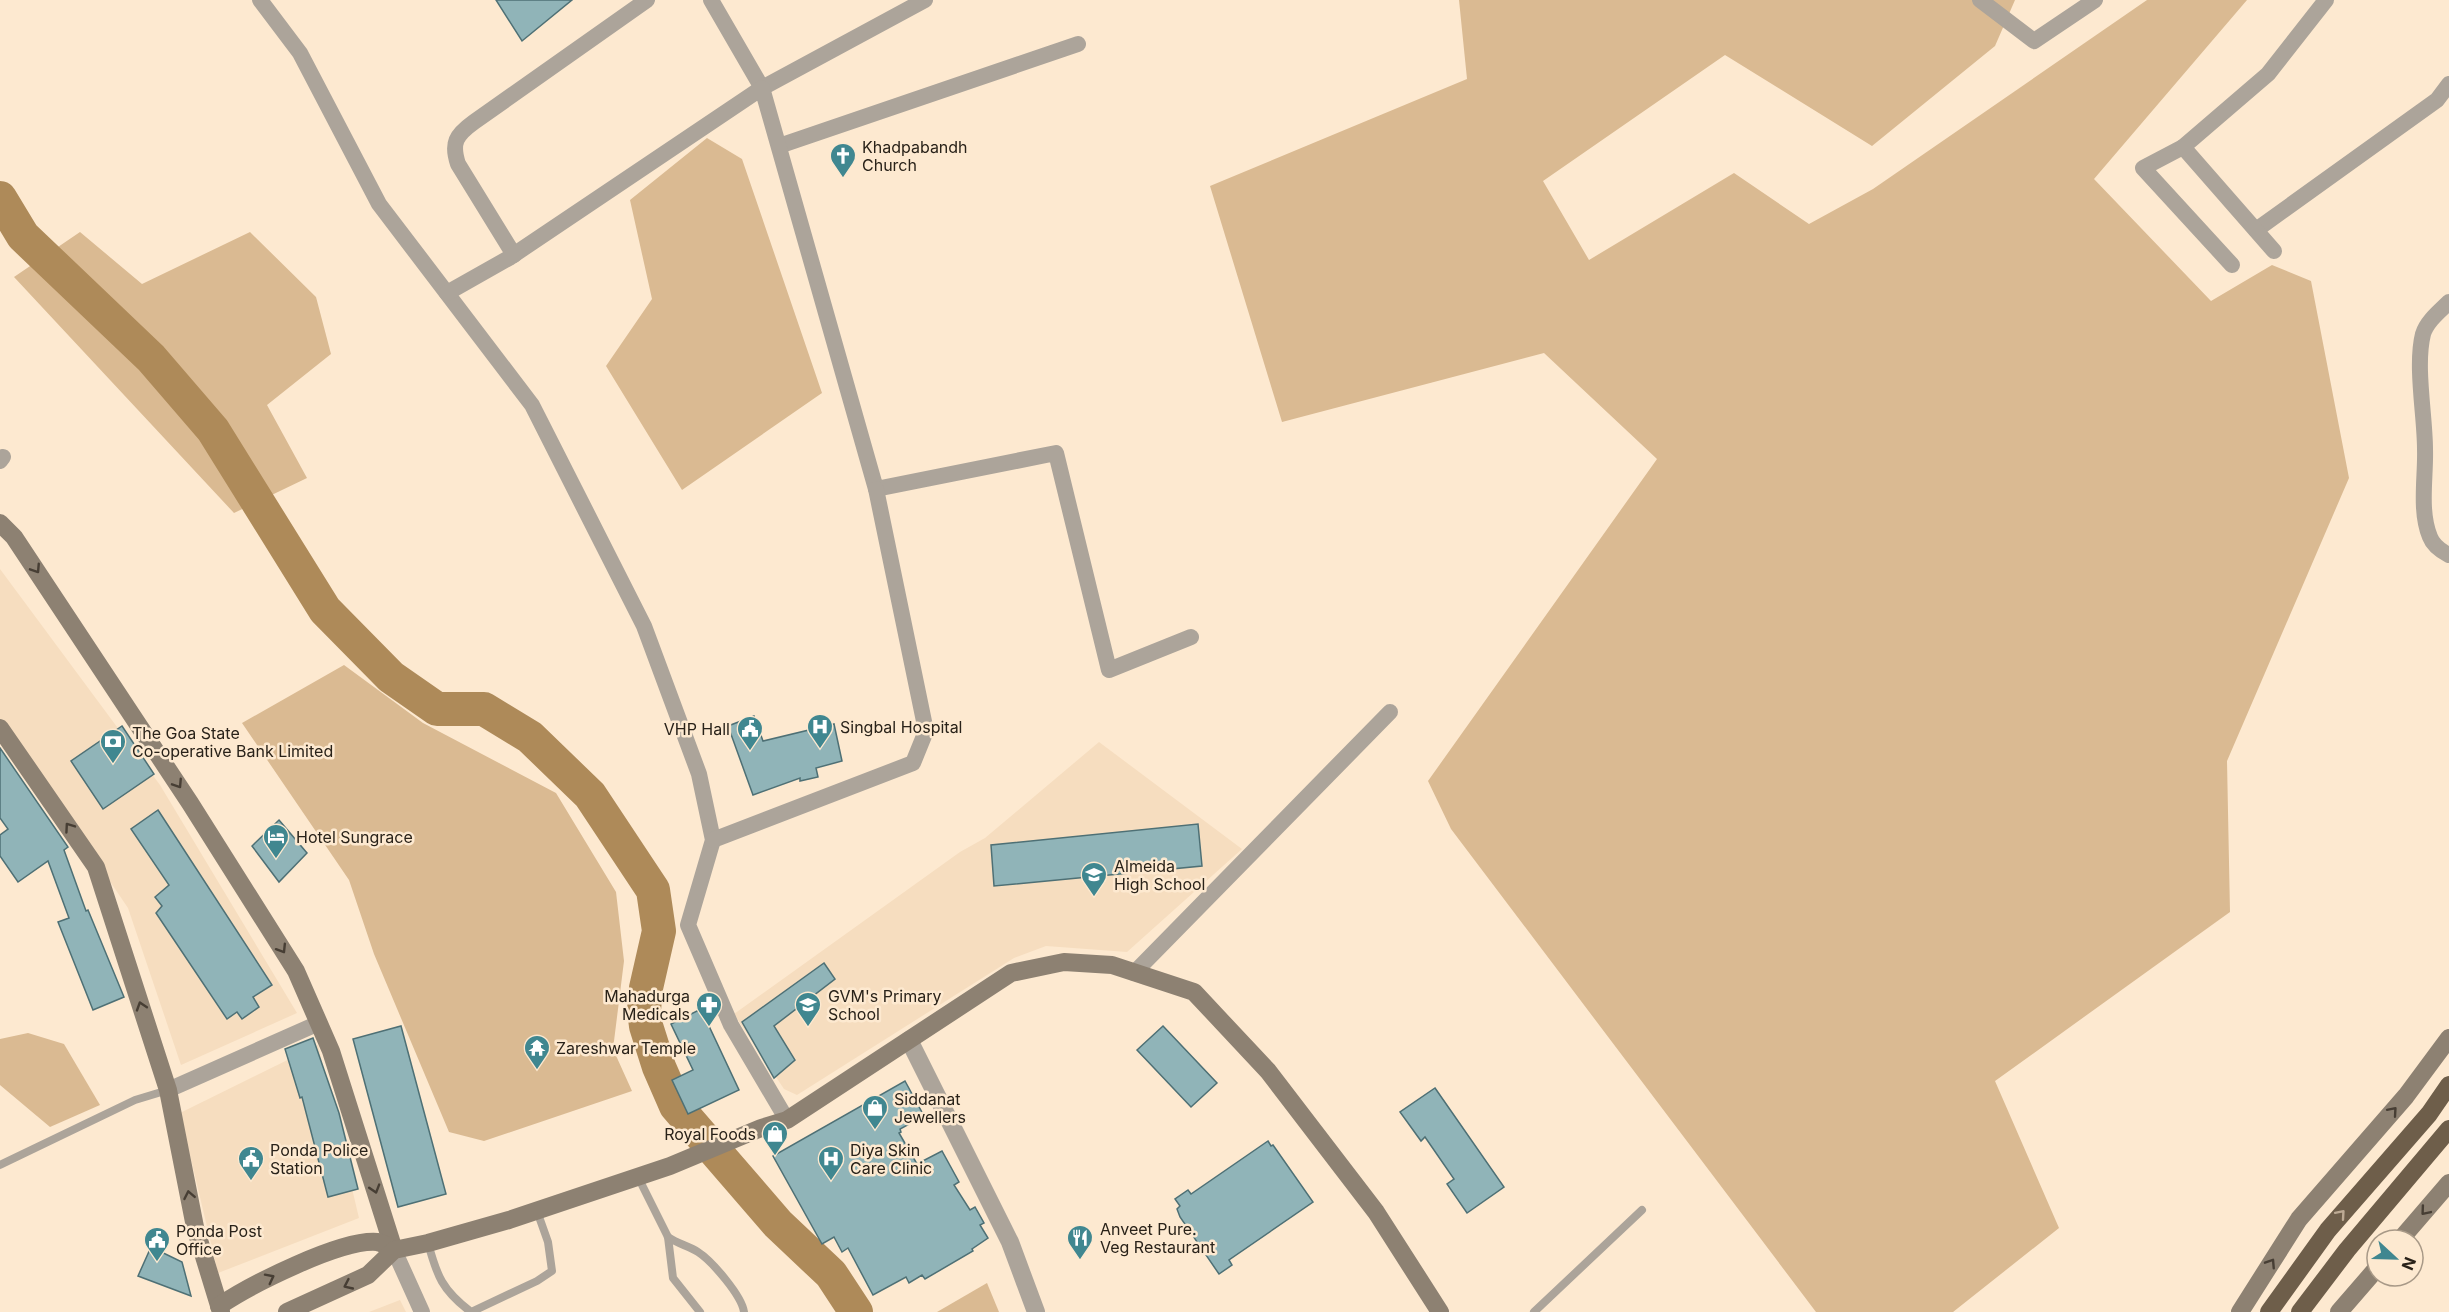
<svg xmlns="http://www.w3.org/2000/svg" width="2449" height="1312" font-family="Inter,sans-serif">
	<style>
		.built { fill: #f6ddbf }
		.green { fill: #daba92 }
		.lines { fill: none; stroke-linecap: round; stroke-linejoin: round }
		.river { stroke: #ae8a59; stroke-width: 34 }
		.building { fill: #90b4b8; stroke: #4e7075; stroke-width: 1.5 }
		.service { stroke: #aca49a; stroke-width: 8 }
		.minor { stroke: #aca49a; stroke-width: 16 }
		.tertiary { stroke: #aca49a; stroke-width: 18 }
		.secondary { stroke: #8d8172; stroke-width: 18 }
		.trunk { stroke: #6e5e4a; stroke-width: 18 }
		.oneway { stroke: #473e34 }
		.oneway2 { stroke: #bdaa94 }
		.labels { text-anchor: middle; stroke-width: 5; stroke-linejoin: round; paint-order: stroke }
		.poi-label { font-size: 16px; fill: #292219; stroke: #fde9d0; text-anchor: start }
	</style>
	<rect width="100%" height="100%" fill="#fde9d0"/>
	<g class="built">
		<path d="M0,569L160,785L297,1013L181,1065L128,908L0,719Z"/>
		<path d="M1099,742L1242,849L1127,952L1046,946L1014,958L797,1095L784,1089L734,1014L960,852L985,838Z"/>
		<path d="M318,1045L359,1218L218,1273L180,1113Z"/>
		<path d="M400,1300L406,1312H369Z"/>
	</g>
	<g class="green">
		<path d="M1459,0H2015L1995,46L1872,146L1725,55L1543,181L1589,260L1734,173L1809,224L1873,189L2147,0H2247L2094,179L2211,301L2272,265L2311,281L2349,478L2227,761L2230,912L1995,1081L2059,1228L1953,1312H1816L1451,829L1428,781L1657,459L1544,353L1282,422L1210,186L1467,79Z"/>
		<path d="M707,138L742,159L822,393L682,490L606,366L652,299L630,200Z"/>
		<path d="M80,232L142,284L250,232L316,297L331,354L267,405L307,478L234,513L14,277Z"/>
		<path d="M344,665L423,723L556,793L616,892L624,961L613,1049L632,1091L484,1141L449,1132L374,954L349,880L242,723Z"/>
		<path d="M28,1033L64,1044L100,1105L50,1127L0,1085V1039Z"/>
		<path d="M987,1283L999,1312H937Z"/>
	</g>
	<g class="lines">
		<path class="river" d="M0,198L23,236L151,358L213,430L325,610L391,677L437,709H484L530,737L590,795L653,890L659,931L646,988L644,1010L646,1026L659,1067L676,1106L778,1224L831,1274L856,1312"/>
	</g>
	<g class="building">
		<path d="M496,0H572L522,41Z"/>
		<path d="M754,716L763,741L834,724L842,761L816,768L818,777L800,781V778L753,795L728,726Z"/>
		<path d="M122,726L154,774L103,809L71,761Z"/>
		<path d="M0,748L68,847L64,850L86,911L88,910L124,997L93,1010L58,922L69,918L48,861L18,882L0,856V835L8,829L0,818Z"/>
		<path d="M158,810L272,985L253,997L259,1007L242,1019L237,1012L227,1019L156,913L162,906L155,897L169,885L131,829Z"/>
		<path d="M279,820L307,853L279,882L252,846Z"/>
		<path d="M1198,824L1202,866L994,886L991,845Z"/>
		<path d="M824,963L835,979L774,1026L795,1060L774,1078L742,1022Z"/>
		<path d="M701,1009L739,1090L688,1114L672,1080L693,1070L671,1024Z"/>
		<path d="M401,1026L446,1194L398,1207L353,1039Z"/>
		<path d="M1163,1026L1217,1083L1191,1107L1137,1050Z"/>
		<path d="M313,1038L339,1113L358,1189L328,1197L302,1097L300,1098L285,1049Z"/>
		<path d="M905,1081L924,1116L900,1129L901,1132L899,1133L917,1164L942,1151L959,1182L954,1185L970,1210L975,1207L984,1223L980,1225L988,1238L972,1249L973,1251L925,1279L922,1275L909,1283L906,1277L873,1295L848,1248L842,1252L834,1237L822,1244L773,1156Z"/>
		<path d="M1435,1088L1504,1187L1467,1213L1447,1184L1454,1179L1425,1137L1421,1141L1400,1112Z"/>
		<path d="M1268,1141L1271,1146L1273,1145L1313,1202L1229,1260L1232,1265L1219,1274L1180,1217L1177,1209L1180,1206L1175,1199L1188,1190L1191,1194Z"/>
		<path d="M151,1247L182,1262L191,1296L138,1276Z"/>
	</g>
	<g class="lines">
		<g class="service">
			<path d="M0,1165L135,1100L168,1090"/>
			<path d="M638,1177L668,1237L673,1278L700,1312"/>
			<path d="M668,1237C678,1244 689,1246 698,1252C712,1261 742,1296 744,1312"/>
			<path d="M428,1243C437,1276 442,1290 471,1312L537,1281L552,1271L548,1242L537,1211"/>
			<path d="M1534,1312L1642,1210"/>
		</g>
		<g class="minor">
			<path d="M260,0L300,53L379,204L532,405L644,626L699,774L713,840L688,925L731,1025L787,1120"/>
			<path d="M711,0L762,88L925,0"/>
			<path d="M1980,0L2034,41L2095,0"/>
			<path d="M779,146L1078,44"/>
			<path d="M2183,147L2143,168L2232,265"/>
			<path d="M2256,230L2437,100L2449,84"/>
			<path d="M2274,251L2183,147L2268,74L2326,0"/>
			<path d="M514,255L458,164C451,143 456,135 474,122L647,0"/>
			<path d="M447,293L509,258L762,88L876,489L1056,453L1109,670L1191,637"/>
			<path d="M2449,302C2440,311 2427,321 2423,334C2415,366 2425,416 2425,449C2426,476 2419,511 2430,537C2433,545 2441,551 2449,555"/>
			<path d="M0,461L3,457"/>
			<path d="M713,840L913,763L926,731L876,489"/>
			<path d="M1134,973L1390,712"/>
			<path d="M168,1090L319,1023"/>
			<path d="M394,1250L422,1312"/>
		</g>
		<path class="tertiary" d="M909,1040L1010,1242L1036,1312"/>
		<g class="secondary">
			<path d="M0,523L14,537L190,803L296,971L331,1051L394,1250"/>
			<path d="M0,728L96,867L168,1090L195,1227L221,1312"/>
			<path d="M2400,1240L2449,1183"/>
			<path d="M219,1306C250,1285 341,1239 377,1242C383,1243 389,1247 394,1250"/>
			<path d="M287,1312L368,1275L394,1250L428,1243L509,1220L670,1166L761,1128L787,1120L1011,973L1064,962L1112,965L1194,992L1268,1071L1376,1212L1440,1312"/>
			<path d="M2240,1312L2299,1219L2406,1096L2449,1038"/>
			<path d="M2339,1312L2377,1268"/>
		</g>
		<g class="trunk">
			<path d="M2269,1312L2328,1230L2429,1114L2449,1085"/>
			<path d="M2300,1312L2347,1250L2449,1129"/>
		</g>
	</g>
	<defs><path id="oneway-chevron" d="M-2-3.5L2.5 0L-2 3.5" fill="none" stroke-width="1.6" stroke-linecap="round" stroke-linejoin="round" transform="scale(1.5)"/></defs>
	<g class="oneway">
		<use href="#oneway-chevron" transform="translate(36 569) rotate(57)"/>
		<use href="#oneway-chevron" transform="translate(178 784) rotate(57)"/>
		<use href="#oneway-chevron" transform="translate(69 827) rotate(-125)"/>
		<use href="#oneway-chevron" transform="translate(282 949) rotate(58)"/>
		<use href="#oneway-chevron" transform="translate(141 1006) rotate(-108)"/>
		<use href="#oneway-chevron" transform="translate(2393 1111) rotate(-49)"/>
		<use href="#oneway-chevron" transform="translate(375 1189) rotate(73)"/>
		<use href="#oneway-chevron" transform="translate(189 1195) rotate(-101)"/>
		<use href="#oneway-chevron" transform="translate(2425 1211) rotate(130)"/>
		<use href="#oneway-chevron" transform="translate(2271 1263) rotate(-57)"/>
		<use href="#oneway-chevron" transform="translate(270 1278) rotate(-27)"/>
		<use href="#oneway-chevron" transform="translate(348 1285) rotate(155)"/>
	</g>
	<use class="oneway2" href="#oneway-chevron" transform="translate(2341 1214) rotate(-49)"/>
	<defs>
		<symbol id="church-pin" viewBox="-11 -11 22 30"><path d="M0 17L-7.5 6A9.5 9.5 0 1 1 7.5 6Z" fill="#408790" stroke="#fde9d0"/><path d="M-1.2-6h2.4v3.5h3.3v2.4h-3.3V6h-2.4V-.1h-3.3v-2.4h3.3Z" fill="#fff"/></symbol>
		<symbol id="hospital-pin" viewBox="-11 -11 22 30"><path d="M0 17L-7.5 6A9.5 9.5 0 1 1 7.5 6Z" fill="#408790" stroke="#fde9d0"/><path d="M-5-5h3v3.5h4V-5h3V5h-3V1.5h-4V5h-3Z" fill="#fff"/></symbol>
		<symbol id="civic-pin" viewBox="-11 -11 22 30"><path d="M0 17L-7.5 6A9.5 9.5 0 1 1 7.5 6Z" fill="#408790" stroke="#fde9d0"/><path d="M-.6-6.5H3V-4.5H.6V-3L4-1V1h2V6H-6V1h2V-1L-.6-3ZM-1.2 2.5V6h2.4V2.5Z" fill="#fff"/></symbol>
		<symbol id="bank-pin" viewBox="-11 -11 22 30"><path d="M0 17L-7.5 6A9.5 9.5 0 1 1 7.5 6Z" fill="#408790" stroke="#fde9d0"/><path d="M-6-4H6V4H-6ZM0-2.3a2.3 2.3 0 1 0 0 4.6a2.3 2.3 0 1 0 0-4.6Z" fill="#fff"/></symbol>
		<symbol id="hotel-pin" viewBox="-11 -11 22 30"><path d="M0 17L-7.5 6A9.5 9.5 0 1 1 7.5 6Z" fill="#408790" stroke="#fde9d0"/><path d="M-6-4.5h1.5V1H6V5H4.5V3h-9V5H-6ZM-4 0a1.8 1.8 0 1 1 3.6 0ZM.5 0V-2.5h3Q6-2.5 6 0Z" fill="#fff"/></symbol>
		<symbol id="school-pin" viewBox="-11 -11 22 30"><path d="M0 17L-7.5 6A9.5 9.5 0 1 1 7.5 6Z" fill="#408790" stroke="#fde9d0"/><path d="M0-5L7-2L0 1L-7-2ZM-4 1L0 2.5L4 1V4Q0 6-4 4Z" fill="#fff"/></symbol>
		<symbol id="pharmacy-pin" viewBox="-11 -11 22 30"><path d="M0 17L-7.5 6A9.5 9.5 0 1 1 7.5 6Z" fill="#408790" stroke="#fde9d0"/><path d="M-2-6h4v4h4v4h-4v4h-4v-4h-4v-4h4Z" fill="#fff"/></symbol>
		<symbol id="temple-pin" viewBox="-11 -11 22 30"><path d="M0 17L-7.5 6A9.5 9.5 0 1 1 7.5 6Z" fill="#408790" stroke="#fde9d0"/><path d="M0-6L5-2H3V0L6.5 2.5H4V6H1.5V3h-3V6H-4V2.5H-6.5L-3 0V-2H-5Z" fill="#fff"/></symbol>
		<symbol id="shop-pin" viewBox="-11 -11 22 30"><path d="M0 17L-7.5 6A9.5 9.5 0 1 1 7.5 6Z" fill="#408790" stroke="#fde9d0"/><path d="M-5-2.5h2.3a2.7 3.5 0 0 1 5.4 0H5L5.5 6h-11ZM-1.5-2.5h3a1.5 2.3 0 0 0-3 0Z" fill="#fff"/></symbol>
		<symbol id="restaurant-pin" viewBox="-11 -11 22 30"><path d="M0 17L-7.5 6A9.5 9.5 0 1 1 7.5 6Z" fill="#408790" stroke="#fde9d0"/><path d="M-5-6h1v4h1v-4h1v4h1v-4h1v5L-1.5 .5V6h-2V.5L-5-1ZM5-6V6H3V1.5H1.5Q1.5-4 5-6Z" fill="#fff"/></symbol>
	</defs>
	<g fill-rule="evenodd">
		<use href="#church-pin" x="828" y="141" width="30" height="40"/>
		<use href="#hospital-pin" x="805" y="712" width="30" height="40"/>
		<use href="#civic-pin" x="735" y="714" width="30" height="40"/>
		<use href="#bank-pin" x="98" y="727" width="30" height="40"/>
		<use href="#hotel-pin" x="261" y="822" width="30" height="40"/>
		<use href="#school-pin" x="1079" y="860" width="30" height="40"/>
		<use href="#pharmacy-pin" x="694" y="990" width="30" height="40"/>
		<use href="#school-pin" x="793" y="990" width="30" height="40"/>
		<use href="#temple-pin" x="522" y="1033" width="30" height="40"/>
		<use href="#shop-pin" x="860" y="1093" width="30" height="40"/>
		<use href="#shop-pin" x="760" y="1119" width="30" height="40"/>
		<use href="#civic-pin" x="236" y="1144" width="30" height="40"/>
		<use href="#hospital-pin" x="816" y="1144" width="30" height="40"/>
		<use href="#restaurant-pin" x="1065" y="1223" width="30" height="40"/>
		<use href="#civic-pin" x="142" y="1225" width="30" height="40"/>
	</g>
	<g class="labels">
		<g class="poi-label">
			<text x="862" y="153">Khadpabandh<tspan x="862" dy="18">Church</tspan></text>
			<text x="840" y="733">Singbal Hospital</text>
			<text x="730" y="735" text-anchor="end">VHP Hall</text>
			<text x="132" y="739">The Goa State<tspan x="132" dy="18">Co-operative Bank Limited</tspan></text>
			<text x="296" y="843">Hotel Sungrace</text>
			<text x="1114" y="872">Almeida<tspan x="1114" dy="18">High School</tspan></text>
			<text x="690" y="1002" text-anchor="end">Mahadurga<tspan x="690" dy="18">Medicals</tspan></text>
			<text x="828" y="1002">GVM's Primary<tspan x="828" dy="18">School</tspan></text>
			<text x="556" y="1054">Zareshwar Temple</text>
			<text x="894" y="1105">Siddanat<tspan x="894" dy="18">Jewellers</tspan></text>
			<text x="756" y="1140" text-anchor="end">Royal Foods</text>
			<text x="270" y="1156">Ponda Police<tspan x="270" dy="18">Station</tspan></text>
			<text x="850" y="1156">Diya Skin<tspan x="850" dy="18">Care Clinic</tspan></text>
			<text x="1100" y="1235">Anveet Pure.<tspan x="1100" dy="18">Veg Restaurant</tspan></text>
			<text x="176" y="1237">Ponda Post<tspan x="176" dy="18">Office</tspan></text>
		</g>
	</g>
	<g transform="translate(2395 1258) rotate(112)"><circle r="28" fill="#fde9d0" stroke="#a89987" stroke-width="1.5"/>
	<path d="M0-4.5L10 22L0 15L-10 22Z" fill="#408790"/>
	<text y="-9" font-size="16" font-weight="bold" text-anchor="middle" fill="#292219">N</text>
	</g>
</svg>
